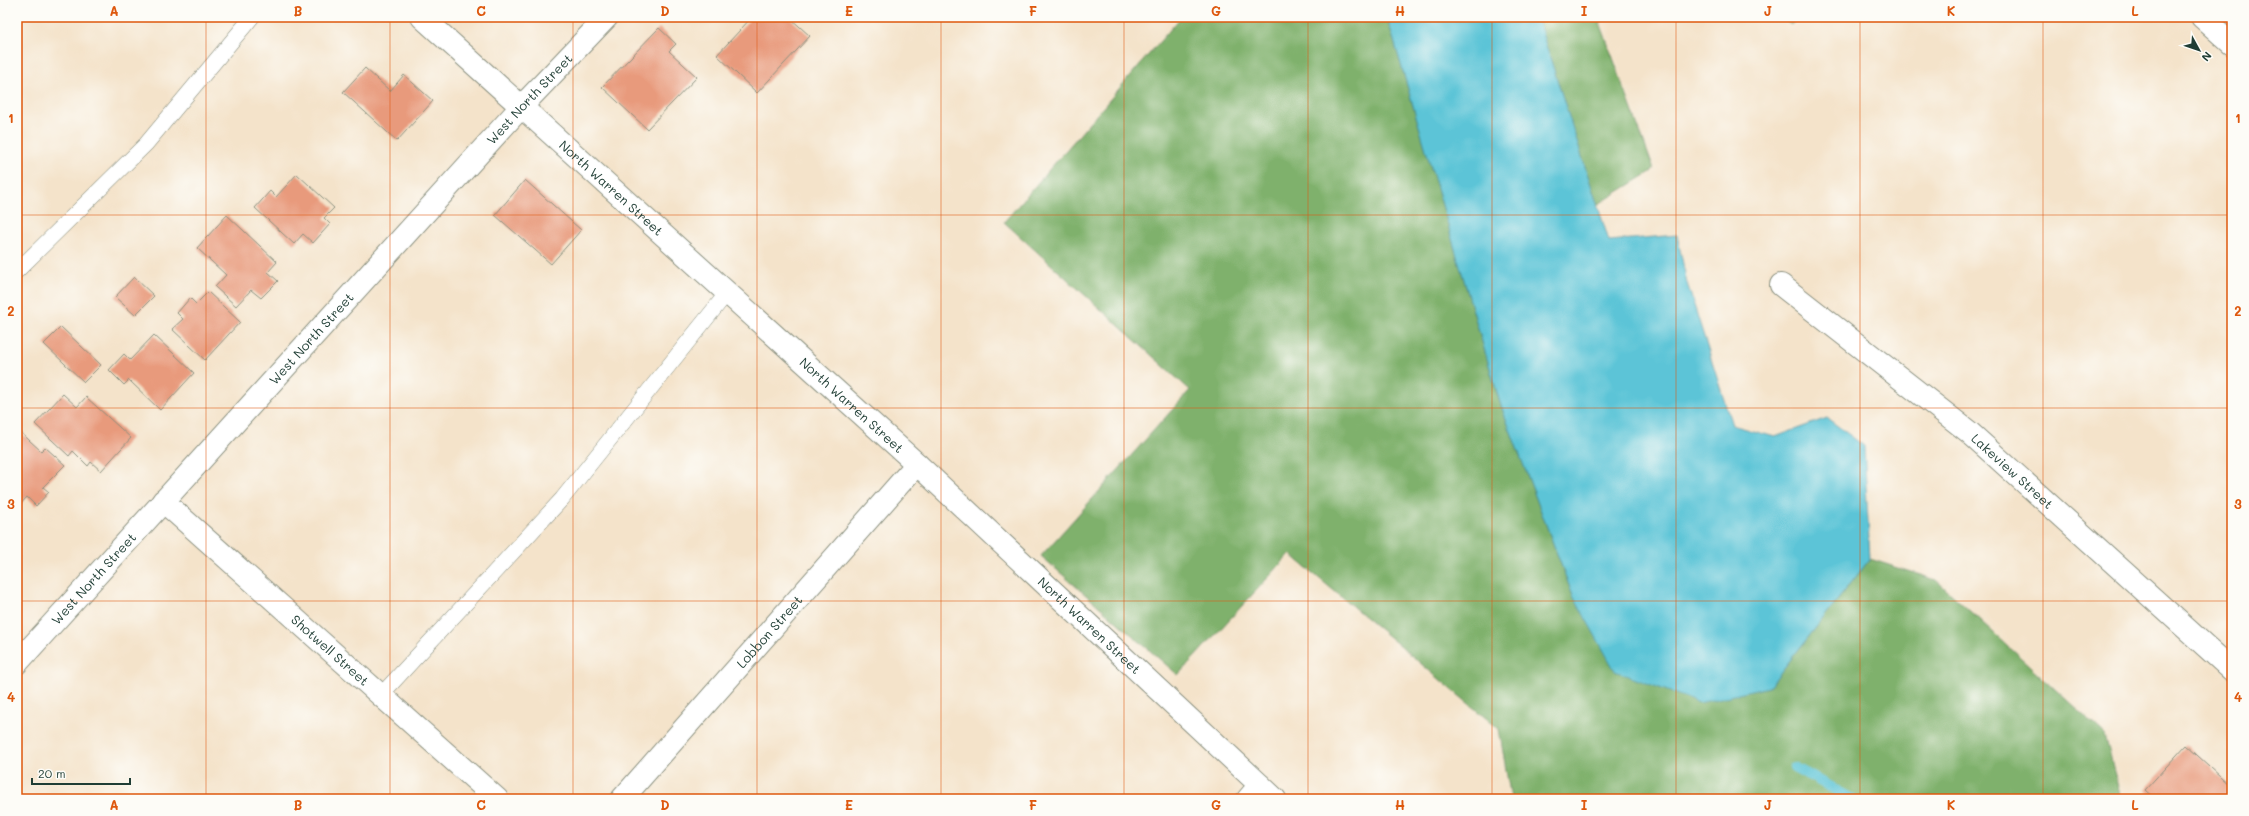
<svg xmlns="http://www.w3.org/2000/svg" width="2249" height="816" font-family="Mali,sans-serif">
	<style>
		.forest { fill: #7fb16c; stroke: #4f7750 }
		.water { fill: #5bc4d7; stroke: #3d8086 }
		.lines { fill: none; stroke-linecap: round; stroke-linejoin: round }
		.stream { stroke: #5bc4d7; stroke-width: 10 }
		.building { fill: #e89a7b }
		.service-casing { stroke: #8a907f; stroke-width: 16 }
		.minor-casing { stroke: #8a907f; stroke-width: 24 }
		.tertiary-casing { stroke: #8a907f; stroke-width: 24 }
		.service { stroke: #fff; stroke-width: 15 }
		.minor { stroke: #fff; stroke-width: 22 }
		.tertiary { stroke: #fff; stroke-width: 22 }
		.grid { fill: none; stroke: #de580e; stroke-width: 1; stroke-opacity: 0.55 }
		.labels { text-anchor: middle; stroke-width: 3; stroke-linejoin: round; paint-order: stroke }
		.street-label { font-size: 13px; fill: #1f3d34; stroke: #fdfcf7 }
		.neatline { fill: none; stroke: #de580e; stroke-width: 1.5 }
		.grid-label { font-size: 13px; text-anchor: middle; font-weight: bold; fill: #de580e }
	</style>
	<rect width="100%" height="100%" fill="#fdfcf7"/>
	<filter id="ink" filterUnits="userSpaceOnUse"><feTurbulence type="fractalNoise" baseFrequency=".025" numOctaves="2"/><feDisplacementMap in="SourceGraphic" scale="8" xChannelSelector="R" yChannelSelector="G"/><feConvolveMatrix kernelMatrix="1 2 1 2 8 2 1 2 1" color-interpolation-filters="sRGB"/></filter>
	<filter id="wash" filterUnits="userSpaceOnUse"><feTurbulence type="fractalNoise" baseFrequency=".012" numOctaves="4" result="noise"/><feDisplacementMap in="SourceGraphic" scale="16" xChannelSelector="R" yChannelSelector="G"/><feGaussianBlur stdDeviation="0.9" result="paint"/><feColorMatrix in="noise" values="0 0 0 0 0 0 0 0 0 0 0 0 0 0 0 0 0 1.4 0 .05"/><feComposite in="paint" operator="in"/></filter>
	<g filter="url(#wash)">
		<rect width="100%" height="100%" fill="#f4e3ca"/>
		<g class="forest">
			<path d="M1181,17H1387L1500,403L1573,596L1769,687L1870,559L1936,580L2105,735L2121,799H1511L1499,729L1290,554L1178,675L1041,556L1190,390L1004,222Z"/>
			<path d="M1537,17H1598L1654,170L1597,205Z"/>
			<path d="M1780,17H1798L1791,25Z"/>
		</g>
		<path class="water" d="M1387,17H1537L1609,241L1677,235L1687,283L1732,425L1775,437L1827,418L1864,446L1870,559L1769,687L1699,703L1615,671L1573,596L1500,403Z"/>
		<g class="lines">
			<path class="stream" d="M1794,767L1852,799"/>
		</g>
		<g id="blocks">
			<g class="building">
				<path d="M752,17H789L810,36L757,93L717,55Z"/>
				<path d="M659,28L676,44L669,51L697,77L647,129L602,87Z"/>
				<path d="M365,68L390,91L404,75L433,101L397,141L343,92Z"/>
				<path d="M297,174L334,208L324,218L330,224L313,243L303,234L294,244L255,208L270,191L276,197Z"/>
				<path d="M525,180L581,230L551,264L495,215Z"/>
				<path d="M227,215L277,262L268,272L278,281L261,298L251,290L236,306L215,287L226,275L197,248Z"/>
				<path d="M134,277L154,296L135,315L115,297Z"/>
				<path d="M208,292L240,322L205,360L172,329L183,319L177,313L190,298L196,304Z"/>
				<path d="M61,327L101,365L84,382L44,344Z"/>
				<path d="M154,335L194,373L160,410L129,380L124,385L109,370L124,354L130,360Z"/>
				<path d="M63,394L77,407L86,397L131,438L101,471L91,462L88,466L73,451L69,456L35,424Z"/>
				<path d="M17,429L41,451L45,447L65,465L43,487L49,492L36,506L27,497L17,508Z"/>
				<path d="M2186,745L2232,787V799H2155L2145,790Z"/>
			</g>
		</g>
	</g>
	<g filter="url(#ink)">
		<use href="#blocks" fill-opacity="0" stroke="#8a907f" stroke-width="1"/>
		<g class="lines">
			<defs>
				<g id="service">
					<path d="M17,271L146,144L252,17"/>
					<path d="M381,695L562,499L727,293"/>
				</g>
				<g id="minor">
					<path d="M2202,17L2232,44"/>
					<path id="s1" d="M1781,285L1969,432L2232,670"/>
					<path id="s2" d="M163,501L497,799"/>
					<path id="s3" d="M17,663L521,107L607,17"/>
					<path id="s4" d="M622,799L917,464"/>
					<path d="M1248,799L1260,785"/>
				</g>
				<g id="tertiary">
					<path id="s5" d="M422,17L917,464L1275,799"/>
				</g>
			</defs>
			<use href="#service" class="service-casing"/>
			<use href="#minor" class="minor-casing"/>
			<use href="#tertiary" class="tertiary-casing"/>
			<use href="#service" class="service"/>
			<use href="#minor" class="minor"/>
			<use href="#tertiary" class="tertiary"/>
		</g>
	</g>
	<path class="grid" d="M206,17V799M390,17V799M573,17V799M757,17V799M941,17V799M1124,17V799M1308,17V799M1492,17V799M1676,17V799M1860,17V799M2043,17V799M17,215H2232M17,408H2232M17,601H2232"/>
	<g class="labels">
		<g class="street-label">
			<text dy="5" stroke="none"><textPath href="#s3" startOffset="762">West North Street</textPath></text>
			<text dy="5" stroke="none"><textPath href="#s5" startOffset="255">North Warren Street</textPath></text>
			<text dy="5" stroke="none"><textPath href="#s3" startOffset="438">West North Street</textPath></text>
			<text dy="5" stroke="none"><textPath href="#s5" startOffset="579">North Warren Street</textPath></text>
			<text dy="5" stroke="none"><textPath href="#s1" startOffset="297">Lakeview Street</textPath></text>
			<text dy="5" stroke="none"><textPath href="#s3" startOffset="114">West North Street</textPath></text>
			<text dy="5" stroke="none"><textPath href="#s5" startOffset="903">North Warren Street</textPath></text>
			<text dy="5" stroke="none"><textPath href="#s4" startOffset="223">Lobbon Street</textPath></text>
			<text dy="5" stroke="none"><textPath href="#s2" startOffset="224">Shotwell Street</textPath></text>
		</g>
	</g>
	<rect width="2249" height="816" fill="none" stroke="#fdfcf7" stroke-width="44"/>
	<g transform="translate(2199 50) rotate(130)" stroke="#fdfcf7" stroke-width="3" paint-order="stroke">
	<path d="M0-3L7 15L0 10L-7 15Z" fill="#1f3d34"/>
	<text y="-6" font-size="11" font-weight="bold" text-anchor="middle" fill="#1f3d34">N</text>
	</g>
	<path d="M32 778v6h98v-6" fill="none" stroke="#1f3d34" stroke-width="2"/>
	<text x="38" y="778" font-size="12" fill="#1f3d34" stroke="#fdfcf7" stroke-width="3" paint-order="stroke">20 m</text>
	<rect x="22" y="22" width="2205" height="772" class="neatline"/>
	<g class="grid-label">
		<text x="114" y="16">A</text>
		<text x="298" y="16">B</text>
		<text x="481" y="16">C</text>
		<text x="665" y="16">D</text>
		<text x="849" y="16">E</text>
		<text x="1033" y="16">F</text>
		<text x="1216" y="16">G</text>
		<text x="1400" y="16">H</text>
		<text x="1584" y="16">I</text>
		<text x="1768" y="16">J</text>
		<text x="1951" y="16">K</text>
		<text x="2135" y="16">L</text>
		<text x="11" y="123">1</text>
		<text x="2238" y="123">1</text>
		<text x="11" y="316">2</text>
		<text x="2238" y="316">2</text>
		<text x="11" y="509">3</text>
		<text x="2238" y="509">3</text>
		<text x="11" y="702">4</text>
		<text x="2238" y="702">4</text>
		<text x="114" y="810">A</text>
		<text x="298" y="810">B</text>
		<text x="481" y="810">C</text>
		<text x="665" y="810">D</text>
		<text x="849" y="810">E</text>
		<text x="1033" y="810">F</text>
		<text x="1216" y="810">G</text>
		<text x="1400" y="810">H</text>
		<text x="1584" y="810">I</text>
		<text x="1768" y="810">J</text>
		<text x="1951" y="810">K</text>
		<text x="2135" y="810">L</text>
	</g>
</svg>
